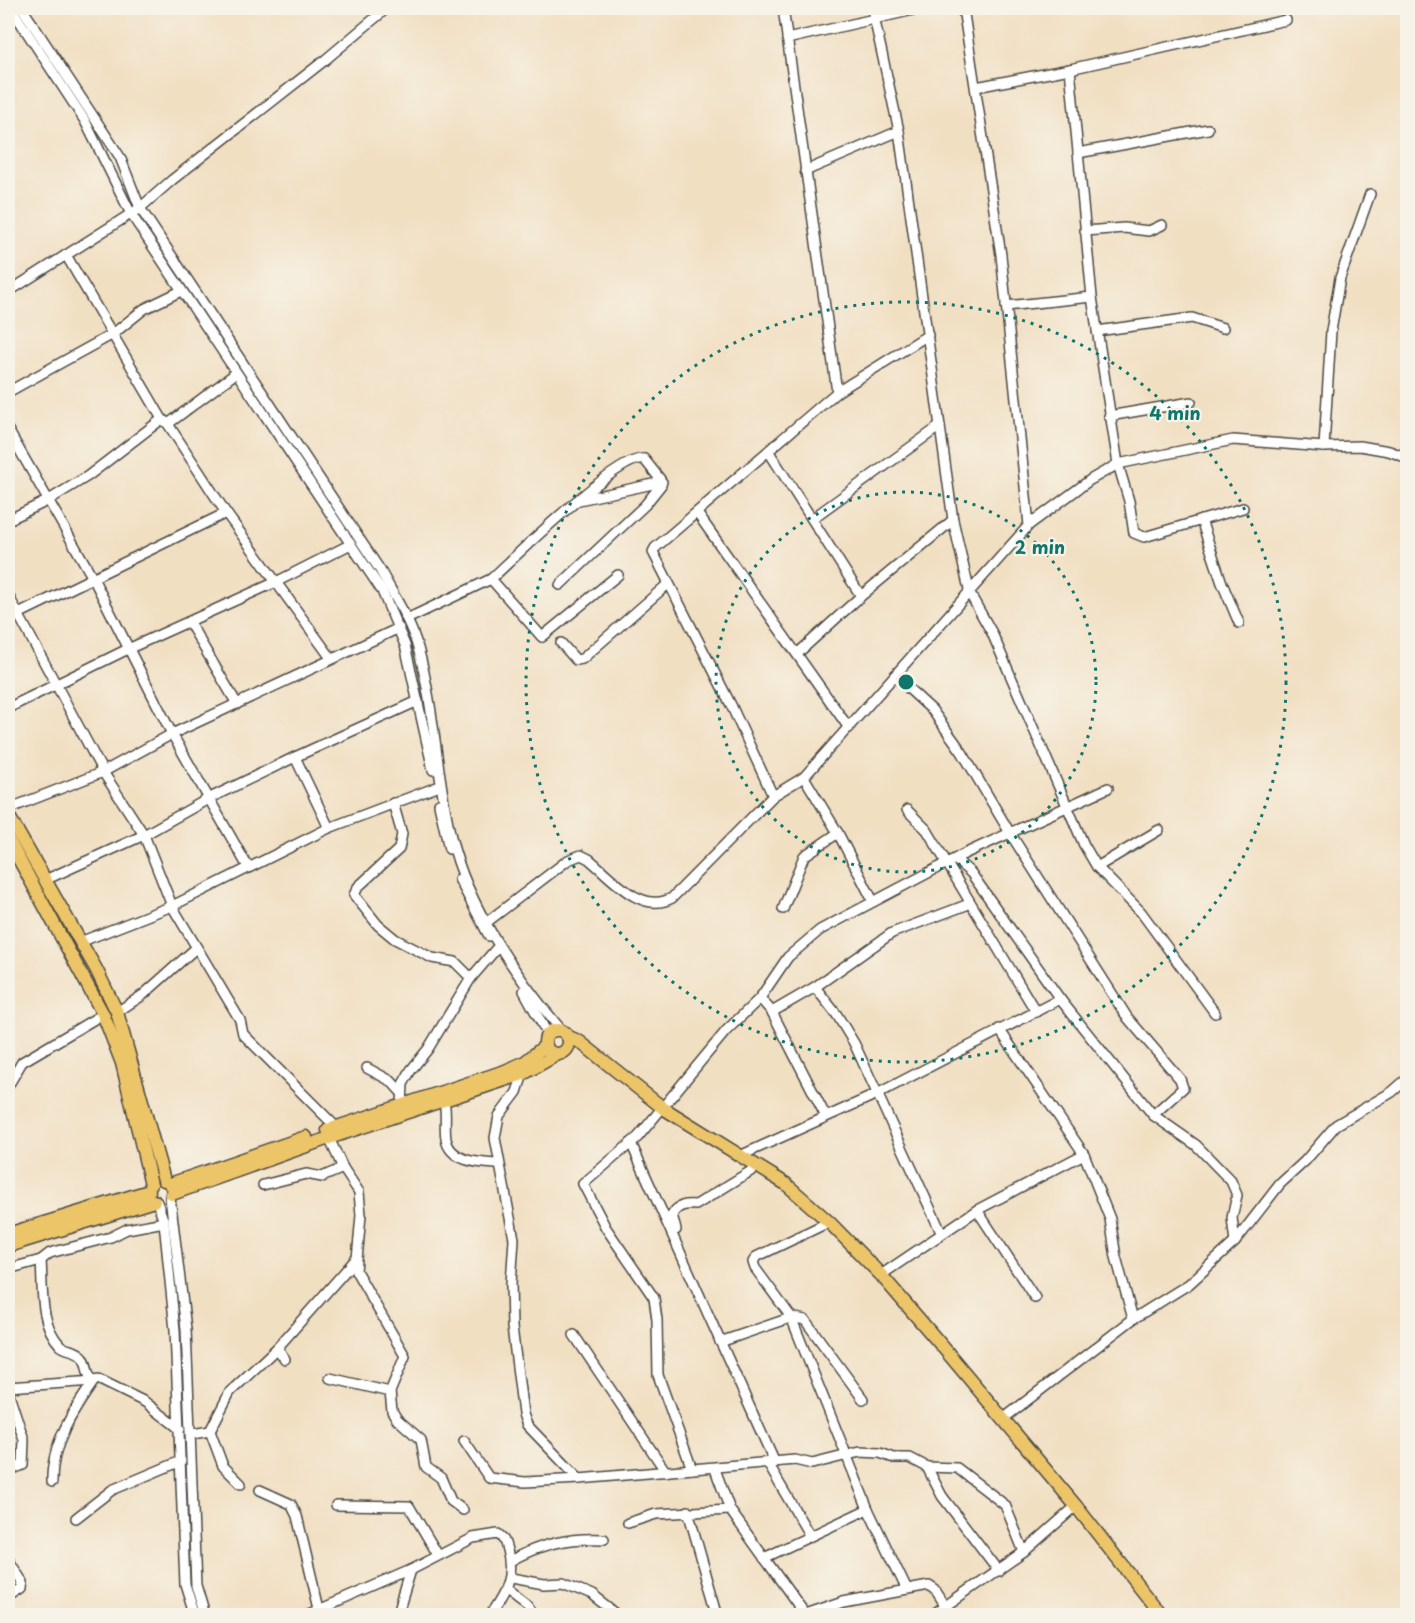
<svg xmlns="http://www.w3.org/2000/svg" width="1415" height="1623" font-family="'Playpen Sans',sans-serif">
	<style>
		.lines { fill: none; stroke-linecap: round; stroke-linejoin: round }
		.minor-casing { stroke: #494642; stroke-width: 12 }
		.major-casing { stroke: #494642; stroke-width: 15 }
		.minor { stroke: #fff; stroke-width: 9 }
		.major { stroke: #edc569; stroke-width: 12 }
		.ring { fill: none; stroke: #0f766e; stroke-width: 3; stroke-dasharray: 3 6 }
		.centre { fill: #0f766e; stroke: #f7f3e8; stroke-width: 3 }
		.ring-label { font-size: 18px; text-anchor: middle; font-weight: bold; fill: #0f766e; stroke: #f7f3e8; stroke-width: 4.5; stroke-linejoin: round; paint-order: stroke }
	</style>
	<rect width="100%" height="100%" fill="#f7f3e8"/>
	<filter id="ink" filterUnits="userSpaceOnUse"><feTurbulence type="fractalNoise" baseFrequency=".0167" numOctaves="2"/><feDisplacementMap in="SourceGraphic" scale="12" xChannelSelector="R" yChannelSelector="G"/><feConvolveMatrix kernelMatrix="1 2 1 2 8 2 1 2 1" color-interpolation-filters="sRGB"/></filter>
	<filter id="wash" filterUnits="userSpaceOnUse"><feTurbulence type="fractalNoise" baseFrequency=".008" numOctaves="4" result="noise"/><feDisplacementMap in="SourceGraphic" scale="24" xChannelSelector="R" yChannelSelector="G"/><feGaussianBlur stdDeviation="1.35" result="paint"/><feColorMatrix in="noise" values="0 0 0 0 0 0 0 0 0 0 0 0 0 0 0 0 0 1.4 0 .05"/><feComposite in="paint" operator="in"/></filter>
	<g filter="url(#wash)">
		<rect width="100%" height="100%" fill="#f1dfc2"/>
	</g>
	<g filter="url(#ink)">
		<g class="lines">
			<defs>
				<g id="minor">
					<path d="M11,8L85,121L131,214L382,591L405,645L433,770"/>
					<path d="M22,8L120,157L140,208L380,570C394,596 410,620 418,648C435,709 436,775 451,837C467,906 518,980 564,1033"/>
					<path d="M783,8L837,392"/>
					<path d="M872,8L899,131L953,520L970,594L992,633L1084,845L1097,867L1141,912L1215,1013"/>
					<path d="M963,8L1001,255L1029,525"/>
					<path d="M787,39L922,8"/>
					<path d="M1070,69L1092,297L1118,464L1129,501L1134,533L1144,537L1243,508"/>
					<path d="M976,87L1070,69L1286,20"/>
					<path d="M1078,153L1208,129"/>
					<path d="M805,171L899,131"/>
					<path d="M1085,231L1124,228L1149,231L1162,225"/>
					<path d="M66,255L162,419L168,424L226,513L331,658"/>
					<path d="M8,292L140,208L172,180L325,60L387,8"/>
					<path d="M1006,306L1092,297"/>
					<path d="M1097,331L1192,318L1223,328"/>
					<path d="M8,392L113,334L144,309L181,291"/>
					<path d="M1109,416L1191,402"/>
					<path d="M168,424L236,373"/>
					<path d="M8,430L93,578L172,734L248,867"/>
					<path d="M1324,447L1331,331L1340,278L1370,194"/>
					<path d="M769,452L861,596"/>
					<path d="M579,500L662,482"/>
					<path d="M697,513L849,728"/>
					<path d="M813,518L940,426"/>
					<path d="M8,520L47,501L88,476L162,419"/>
					<path d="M1201,520L1222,583L1239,623"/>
					<path d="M491,579C514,558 619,454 644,459L660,479L661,485L645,505L560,585"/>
					<path d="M8,595L103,772L144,835L172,906L240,1020L243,1034L336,1127"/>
					<path d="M8,619L226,513"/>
					<path d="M407,619L491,579L542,637L618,575"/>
					<path d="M189,622L237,704"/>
					<path d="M561,643L576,660L582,659L668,584"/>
					<path d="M798,653L861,596L953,520"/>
					<path d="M896,677L932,710L962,752L1010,833L1127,1017L1180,1079L1183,1088L1153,1115"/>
					<path d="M8,708L128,649L276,582L351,544"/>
					<path d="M295,757L329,828"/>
					<path d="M804,777L838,833L873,901"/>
					<path d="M773,796L731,705L653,552L655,548L837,392L928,335"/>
					<path d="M393,803L402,834L399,849L358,887L354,895L378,925L395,939L432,958L455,962L471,978"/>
					<path d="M439,804L449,849"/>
					<path d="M8,809L103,772L172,734L399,628"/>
					<path d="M907,810L927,830L1036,1012"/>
					<path d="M956,860L971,873L1060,999L1153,1115L1196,1145L1231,1181L1237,1195L1232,1218L1235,1242"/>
					<path d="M1097,867L1159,830"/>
					<path d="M459,879L489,936"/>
					<path d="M45,880L144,835L208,799L295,757L418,701"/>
					<path d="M783,909L804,856L838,833"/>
					<path d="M487,922L568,860L581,855L589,859C611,877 641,915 672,898L773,796L804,777L1029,525L1090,480L1118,464L1233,440L1324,447L1360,446L1389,451L1408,458"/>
					<path d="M80,942L172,906L329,828L437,787"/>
					<path d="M815,987L837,1015L854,1043L941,1232"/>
					<path d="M524,991L548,1035"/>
					<path d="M760,998L772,1012L825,1115"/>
					<path d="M117,1012L143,995L196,948"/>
					<path d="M772,1012L815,987L892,933L969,904"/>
					<path d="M999,1029L1084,1154L1110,1219L1116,1257L1133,1319"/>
					<path d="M367,1068L391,1081L401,1092"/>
					<path d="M523,1074L517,1092L499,1116L495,1138L514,1239L511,1284L512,1327L523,1414L527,1425L579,1479"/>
					<path d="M8,1086L22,1062L103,1014"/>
					<path d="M444,1100C447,1114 444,1126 446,1139C450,1162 480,1163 498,1164"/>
					<path d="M402,1106L403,1084L411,1070L428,1049L471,978L496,949"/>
					<path d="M329,1138L343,1168L359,1192L361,1215L356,1271L405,1356L390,1392L392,1411L397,1419L421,1440L426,1467L441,1478L451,1501L463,1510"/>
					<path d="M631,1143L775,1463"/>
					<path d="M742,1155L877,1094L1060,999"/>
					<path d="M263,1185L306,1174L322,1177L343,1168"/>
					<path d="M170,1197L186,1329L196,1586L205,1616"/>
					<path d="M157,1202L164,1222L175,1330L185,1584L195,1616"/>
					<path d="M977,1210L1035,1298"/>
					<path d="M829,1222L756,1257L753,1262L755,1268L791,1317L868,1509L906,1588"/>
					<path d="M676,1230L672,1215C678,1205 685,1204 696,1205L759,1166"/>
					<path d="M41,1260C43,1288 39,1323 60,1345C67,1352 76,1348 83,1357C90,1367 84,1372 94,1381"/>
					<path d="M8,1269L41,1260L50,1253L111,1237L127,1229L164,1222"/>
					<path d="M881,1275L977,1210L1084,1154"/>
					<path d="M791,1317L805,1320L863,1399"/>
					<path d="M574,1335L666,1472"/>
					<path d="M720,1342L790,1318"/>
					<path d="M277,1348L285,1359"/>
					<path d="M330,1378L390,1392"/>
					<path d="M8,1387L94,1381L98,1379L145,1402L180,1429"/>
					<path d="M8,1391L24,1440L23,1465L8,1471"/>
					<path d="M1003,1419L1133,1319L1189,1284L1235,1242L1280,1184L1305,1161L1336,1125L1392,1092L1408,1078"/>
					<path d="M210,1431L223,1466L241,1484"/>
					<path d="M192,1434L210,1431L230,1392L277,1348L356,1259"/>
					<path d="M464,1441L489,1478L525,1482L579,1479L795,1460L812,1464L860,1452L880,1453L894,1458H910L927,1467L957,1468L1005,1505L1024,1552"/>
					<path d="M768,1464L810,1536"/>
					<path d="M927,1467L942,1496L999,1571"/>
					<path d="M692,1469L658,1375L657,1320L654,1298L606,1228L583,1184L638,1137L726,1031L760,998L788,957L820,930L964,854L1108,788"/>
					<path d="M715,1469L730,1510L806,1616"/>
					<path d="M52,1482C51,1445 73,1411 94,1381"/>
					<path d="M260,1490L291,1504L297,1516L320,1613"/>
					<path d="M336,1505L409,1506L438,1555"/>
					<path d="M688,1511L718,1616"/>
					<path d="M76,1518L112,1490L181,1461"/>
					<path d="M628,1523L656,1514L730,1510"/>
					<path d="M764,1558L868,1509"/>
					<path d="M8,1559L23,1583L22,1589L8,1598"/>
					<path d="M510,1561C540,1544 569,1537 604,1539"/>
					<path d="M511,1578L544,1584L563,1583L592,1595L619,1616"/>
					<path d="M506,1590L528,1607L534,1616"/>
					<path d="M806,1615L844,1602L929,1586L935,1590L946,1607"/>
					<path d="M305,1616L411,1570L473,1538L498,1534C504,1538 505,1543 507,1550C515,1578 504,1593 489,1616"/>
					<path d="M397,1616L411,1570"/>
					<path d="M932,1616L1024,1552L1076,1506"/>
				</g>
				<g id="major">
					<path d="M8,815L96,969L117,1012L164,1180"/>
					<path d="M8,839L103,1014L122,1063L151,1184"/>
					<circle cx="557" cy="1042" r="12"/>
					<path d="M567,1036L580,1042L663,1108L786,1184L829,1222L881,1275L942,1346L1076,1506L1162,1616"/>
					<path d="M328,1130L505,1071L525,1062L546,1045"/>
					<path d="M170,1184L306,1137"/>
					<path d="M172,1194L329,1138L523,1074L558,1054"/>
					<path d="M8,1234L149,1191"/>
					<path d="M8,1246L154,1201"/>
				</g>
			</defs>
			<use href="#minor" class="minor-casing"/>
			<use href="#major" class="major-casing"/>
			<use href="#minor" class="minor"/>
			<use href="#major" class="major"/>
		</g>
	</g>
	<g class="ring">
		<circle cx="906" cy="682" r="190"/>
		<circle cx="906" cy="682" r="380"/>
	</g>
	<circle cx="906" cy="682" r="9" class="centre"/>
	<g class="ring-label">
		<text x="1175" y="420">4 min</text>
		<text x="1040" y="554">2 min</text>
	</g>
	<rect width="1415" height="1623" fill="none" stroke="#f7f3e8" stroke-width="30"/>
</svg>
